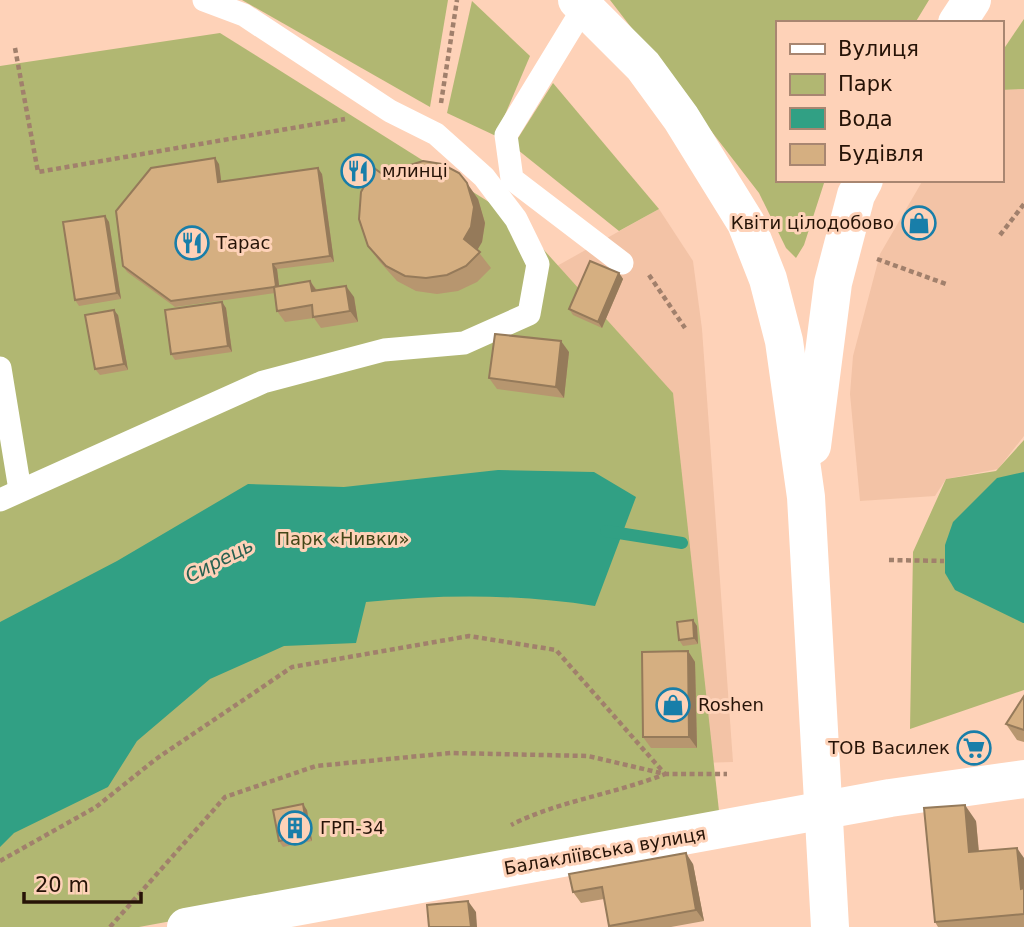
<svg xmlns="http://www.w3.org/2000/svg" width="1024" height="927" font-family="'DejaVu Sans',sans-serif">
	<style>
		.built { fill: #f3c3a6 }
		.green { fill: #b1b772 }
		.water { fill: #31a084 }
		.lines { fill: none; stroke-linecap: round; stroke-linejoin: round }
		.stream { stroke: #31a084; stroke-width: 12 }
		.path { stroke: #a1806c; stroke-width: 4.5; stroke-dasharray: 5 3.5; stroke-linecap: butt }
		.lane { stroke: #fff; stroke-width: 23 }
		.street { stroke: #fff; stroke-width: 38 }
		.secondary { stroke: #fff; stroke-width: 38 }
		.wall { fill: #b7966f }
		.shaded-wall { fill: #957a5a }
		.building { fill: #d5af81; stroke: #957a5a; stroke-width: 2 }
		.labels { text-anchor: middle; stroke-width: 6; stroke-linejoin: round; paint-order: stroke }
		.poi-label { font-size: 18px; fill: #261307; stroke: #fed2b8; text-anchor: start }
		.park-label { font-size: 18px; fill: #434618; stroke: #fed2b8 }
		.street-label { font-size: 18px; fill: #261307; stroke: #fed2b8 }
		.water-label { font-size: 19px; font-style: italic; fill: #276051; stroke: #fed2b8 }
	</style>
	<rect width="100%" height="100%" fill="#fed2b8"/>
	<g class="built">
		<path d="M1024,89V436L998,469L946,479L935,496L860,501L850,394L853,356L880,254L923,180H1001V90Z"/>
		<path d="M659,209L693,261L702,329L733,762L665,764L548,271Z"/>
	</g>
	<g class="green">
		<path d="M242,0H448L430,107Z"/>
		<path d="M610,0H929L915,23H777V180H825L804,245L796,258L786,248L759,193Z"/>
		<path d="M472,1L530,56L496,136L447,113Z"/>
		<path d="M1024,19V89L1001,90V53Z"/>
		<path d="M220,33L516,219L673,393L720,820L139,927H0V66Z"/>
		<path d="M553,83L659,209L619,231L513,146Z"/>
		<path d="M1024,440V690L910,729L913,552L946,479L996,471Z"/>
	</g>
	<g class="water">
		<path d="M498,470L594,472L636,497L595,606C519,594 443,594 366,602L356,643L284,646L210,679L137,741L108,787L14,833L0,847V622L117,561L248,484L344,487Z"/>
		<path d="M1024,472V623H1023L955,590L945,573V545L953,522L997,478Z"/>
	</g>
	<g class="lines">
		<path class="stream" d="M606,531L682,543"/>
		<g class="path">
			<path d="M15,48L38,172L345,119"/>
			<path d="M441,103L457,0"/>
			<path d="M1000,235L1024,204"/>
			<path d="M877,259L946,284"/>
			<path d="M649,275L685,328"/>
			<path d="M889,560L944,561"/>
			<path d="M0,861L96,807L156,759L292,667L469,636L556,650L665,774C615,794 558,801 511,825"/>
			<path d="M110,927L225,797L316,766L451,753L588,756L665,774H727"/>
		</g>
		<g class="lane">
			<path d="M584,7L506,135L512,179L622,263"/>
			<path d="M0,368L20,490"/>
			<path d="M0,500L263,382L384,350L464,343L529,314L538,264L516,219L484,177L436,134L390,111L244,15L204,0"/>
		</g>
		<path class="street" d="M186,927L890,798L1024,779"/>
		<g class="secondary">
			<path d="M577,0L643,66L681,118L746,223L768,279L784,341L806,497L830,927"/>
			<path d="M957,23L972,0"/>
			<path d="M812,446L833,283L856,195L864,180"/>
		</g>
	</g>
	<g class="wall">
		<path d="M219,164L221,181L322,174L334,262L277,269L279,286L310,281L317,290L354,297L358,322L321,328L314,318L285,322L277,311L275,293L175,307L127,272L123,266Z"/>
		<path d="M389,179L478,199L485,223L482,242L477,250L491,268L477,282L458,291L437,294L416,291L397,281L379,261L368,246Z"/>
		<path d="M105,216L109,222L121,299L79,306L75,300Z"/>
		<path d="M619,273L623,279L602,328L573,315L569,309Z"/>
		<path d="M222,302L226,308L232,352L175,360L171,354Z"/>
		<path d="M118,315L128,370L100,375L95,369Z"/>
		<path d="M569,352L564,398L497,389L489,378Z"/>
		<path d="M693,620L697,626L698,644L683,646L679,640Z"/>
		<path d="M688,651L695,662L697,748H651L643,737Z"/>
		<path d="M1024,696V742L1017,740L1006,724Z"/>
		<path d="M307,810L312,841L283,847L279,841Z"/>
		<path d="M976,821L979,851L1024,858V927H938L935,922Z"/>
		<path d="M693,864L704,921L671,927H610L604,899L581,903L573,892Z"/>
	</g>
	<g class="shaded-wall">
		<path d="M215,158L219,164L222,187L218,182Z"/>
		<path d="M318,168L322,174L334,262L330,256Z"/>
		<path d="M467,183L478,199L485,223L482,242L475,254L464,239Z"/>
		<path d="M105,216L109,222L121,299L117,293Z"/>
		<path d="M273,264L277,269L280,293L276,287Z"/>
		<path d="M619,273L623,279L602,328L598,322Z"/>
		<path d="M310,281L318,293L312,291Z"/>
		<path d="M346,286L354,297L358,322L350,311Z"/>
		<path d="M222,302L226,308L232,352L228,346Z"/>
		<path d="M114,310L118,315L128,370L124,364Z"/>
		<path d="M561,341L569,352L564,398L556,387Z"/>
		<path d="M693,620L697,626L698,644L694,638Z"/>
		<path d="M688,651L695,662L697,748L689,737Z"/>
		<path d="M303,804L307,810L312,841L308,835Z"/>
		<path d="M965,805L976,821L980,868L969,852Z"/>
		<path d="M1017,848L1024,858V893L1021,889Z"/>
		<path d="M686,853L693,864L704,921L696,910Z"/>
		<path d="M468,901L476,912L477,927H471Z"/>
	</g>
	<g class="building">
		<path d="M215,158L218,182L318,168L330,256L273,264L276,286L274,287L171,301L123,266L116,211L151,168Z"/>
		<path d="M423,161L442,164L459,173L467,183L474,207L471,227L464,239L480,252L466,266L447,275L426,278L405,276L386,266L368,246L359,219L361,192L374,168L389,179L404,167Z"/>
		<path d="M105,216L117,293L75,300L63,222Z"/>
		<path d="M590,261L619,273L598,322L569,309Z"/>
		<path d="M310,281L312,291L346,286L350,311L313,317L312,305L277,311L274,287Z"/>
		<path d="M222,302L228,346L171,354L165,310Z"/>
		<path d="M114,310L124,364L95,369L85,315Z"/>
		<path d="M495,334L561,341L556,387L489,378Z"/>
		<path d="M693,620L694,638L679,640L677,622Z"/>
		<path d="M688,651L689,737H643L642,652Z"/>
		<path d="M1024,696V730L1006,724Z"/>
		<path d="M303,804L308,835L279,841L273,810Z"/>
		<path d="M965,805L969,852L1017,848L1021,889L1024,888V914L935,922L924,808Z"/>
		<path d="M686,853L696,910L609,926L602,887L573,892L569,874Z"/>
		<path d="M468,901L471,927H429L427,905Z"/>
	</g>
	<defs>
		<symbol id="restaurant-ring" viewBox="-11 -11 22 22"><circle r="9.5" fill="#fed2b8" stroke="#187ea9" stroke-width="1.5"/><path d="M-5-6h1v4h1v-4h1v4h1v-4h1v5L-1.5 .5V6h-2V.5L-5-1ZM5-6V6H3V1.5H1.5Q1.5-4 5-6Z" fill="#187ea9"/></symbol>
		<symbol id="shop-ring" viewBox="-11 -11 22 22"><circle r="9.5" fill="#fed2b8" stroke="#187ea9" stroke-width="1.5"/><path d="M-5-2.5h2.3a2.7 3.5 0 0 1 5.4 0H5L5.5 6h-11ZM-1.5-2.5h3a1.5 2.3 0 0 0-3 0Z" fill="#187ea9"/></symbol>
		<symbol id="supermarket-ring" viewBox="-11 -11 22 22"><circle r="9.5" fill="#fed2b8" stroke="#187ea9" stroke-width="1.5"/><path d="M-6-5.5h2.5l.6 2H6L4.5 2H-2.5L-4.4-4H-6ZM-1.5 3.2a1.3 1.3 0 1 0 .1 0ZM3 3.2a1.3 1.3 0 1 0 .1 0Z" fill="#187ea9"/></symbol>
		<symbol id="building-ring" viewBox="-11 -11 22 22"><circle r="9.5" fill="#fed2b8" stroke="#187ea9" stroke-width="1.5"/><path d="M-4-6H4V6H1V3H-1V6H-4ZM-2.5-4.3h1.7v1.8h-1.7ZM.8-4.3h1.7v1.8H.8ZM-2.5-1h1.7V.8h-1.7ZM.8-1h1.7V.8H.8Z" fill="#187ea9"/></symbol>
	</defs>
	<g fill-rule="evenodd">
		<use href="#restaurant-ring" x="339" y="152" width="38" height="38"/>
		<use href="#shop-ring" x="900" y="204" width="38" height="38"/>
		<use href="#restaurant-ring" x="173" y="224" width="38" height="38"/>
		<use href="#shop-ring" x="654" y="686" width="38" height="38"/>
		<use href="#supermarket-ring" x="955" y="729" width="38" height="38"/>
		<use href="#building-ring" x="276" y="809" width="38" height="38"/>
	</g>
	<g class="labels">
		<g class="poi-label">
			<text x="382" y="177">млинці</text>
			<text x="894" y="229" text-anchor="end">Квіти цілодобово</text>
			<text x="216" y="249">Тарас</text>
			<text x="698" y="711">Roshen</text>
			<text x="950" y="754" text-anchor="end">ТОВ Василек</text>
			<text x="320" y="834">ГРП-34</text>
		</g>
		<g class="park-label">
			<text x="343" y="545">Парк «Нивки»</text>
		</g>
		<g class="street-label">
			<text transform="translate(605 851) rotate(-10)" y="6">Балакліївська вулиця</text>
		</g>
		<g class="water-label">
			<text transform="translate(219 560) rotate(-27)" y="7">Сирець</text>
		</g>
	</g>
	<rect x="776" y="21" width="228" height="161" fill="#fed2b8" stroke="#a88671" stroke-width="2"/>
	<rect x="790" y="44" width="35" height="10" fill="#ffffff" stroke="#a88671" stroke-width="2"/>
	<text x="838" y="56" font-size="21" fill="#261307">Вулиця</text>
	<rect x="790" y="74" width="35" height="21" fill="#b1b772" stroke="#a88671" stroke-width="2"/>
	<text x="838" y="91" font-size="21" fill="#261307">Парк</text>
	<rect x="790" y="108" width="35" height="21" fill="#31a084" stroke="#a88671" stroke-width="2"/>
	<text x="838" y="126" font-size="21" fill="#261307">Вода</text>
	<rect x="790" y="144" width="35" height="21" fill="#d5af81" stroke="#a88671" stroke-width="2"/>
	<text x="838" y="161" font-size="21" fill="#261307">Будівля</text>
	<path d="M24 892v10h117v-10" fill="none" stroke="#261307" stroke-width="3.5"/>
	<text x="35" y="892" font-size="21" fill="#261307" stroke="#fed2b8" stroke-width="5" paint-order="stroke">20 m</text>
</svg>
